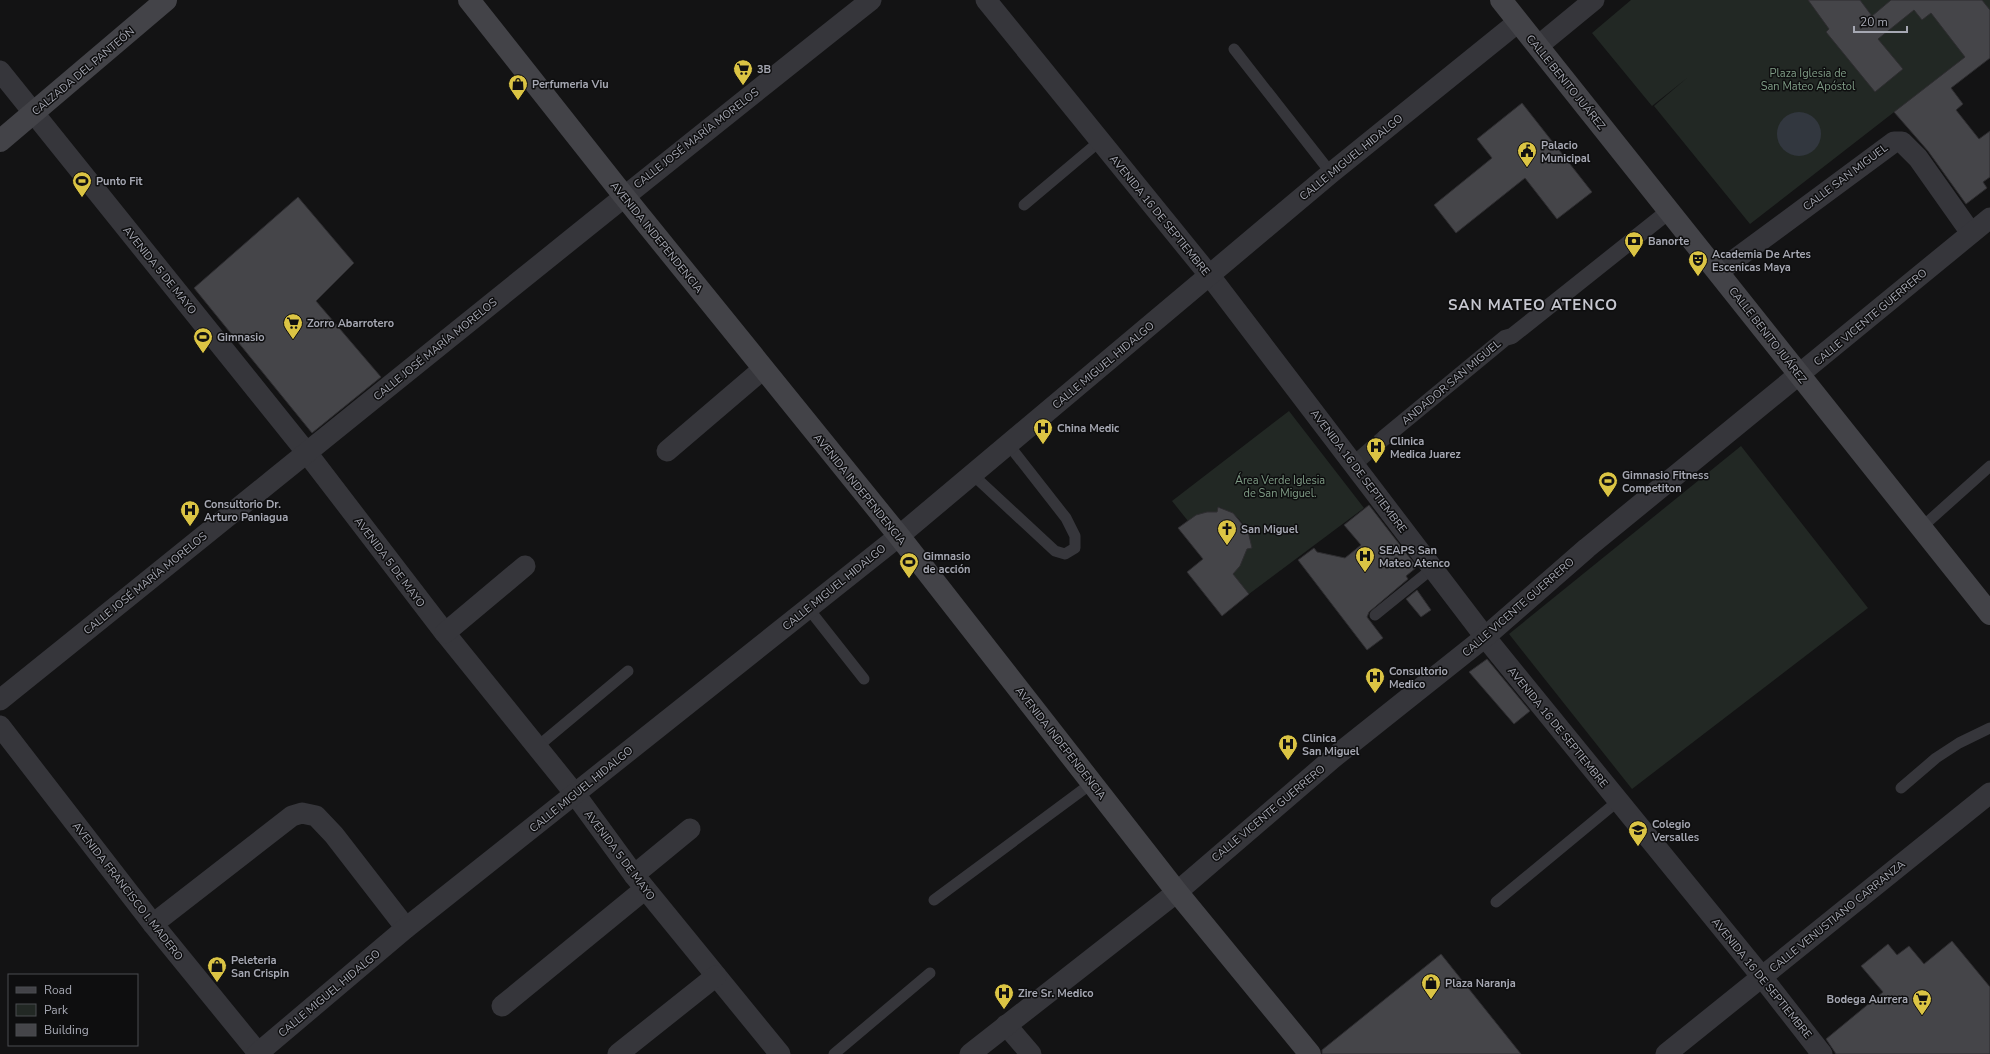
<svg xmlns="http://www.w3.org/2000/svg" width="1990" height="1054" font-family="'Nunito Sans',sans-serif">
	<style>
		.green { fill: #222824 }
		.water { fill: #32373f }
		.building { fill: #454549; stroke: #2e2d30 }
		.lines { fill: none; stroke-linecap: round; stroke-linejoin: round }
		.pedestrian-tunnel { stroke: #303134; stroke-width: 16; stroke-dasharray: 16 8; stroke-linecap: butt }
		.service { stroke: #36363b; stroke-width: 11 }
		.pedestrian { stroke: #36363b; stroke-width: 16 }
		.minor { stroke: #36363b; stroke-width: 21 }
		.secondary { stroke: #434348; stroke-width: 22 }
		.labels { text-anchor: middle; stroke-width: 3; stroke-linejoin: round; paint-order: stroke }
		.poi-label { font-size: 11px; font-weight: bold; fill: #a6a8b3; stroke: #0e0e0f; text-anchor: start }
		.street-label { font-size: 11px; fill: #a6a8b3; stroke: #0e0e0f }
		.park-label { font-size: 11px; fill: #7f9c86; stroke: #0e0e0f }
		.district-label { font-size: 15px; font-weight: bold; letter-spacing: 1px; fill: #c6c7d0; stroke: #0e0e0f }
	</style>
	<rect width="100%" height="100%" fill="#131314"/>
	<g class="green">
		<path d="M1631,0H1990V35L1965,57L1750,224L1654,106L1687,78L1652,106L1592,33Z"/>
		<path d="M1289,411L1364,508L1249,594L1232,574L1240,566L1245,549L1252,548C1247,525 1241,516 1219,507L1217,512L1196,515L1188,521L1172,501Z"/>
		<path d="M1741,446L1868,608L1632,789L1509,634Z"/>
	</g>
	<circle class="water" cx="1799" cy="134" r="22"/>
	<g class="building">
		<path d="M1808,0H1860L1872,16L1891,0H1982L1990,10V58L1951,88L1963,104L1956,110L1979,139L1990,131V177L1983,182L1987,188L1966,204L1928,151L1894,112L1965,57L1931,13L1922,20L1914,10L1878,39L1903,69L1875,92L1826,32L1829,29Z"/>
		<path d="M1522,103L1592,192L1557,219L1525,178L1456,233L1434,205L1492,158L1477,139Z"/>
		<path d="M298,197L354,263L316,301L381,377L312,433L194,288Z"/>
		<path d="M1369,505L1417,567L1406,576L1408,579L1369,612L1367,617L1383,638L1367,650L1298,560L1314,548L1317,552L1345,558L1361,545L1344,525Z"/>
		<path d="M1218,507L1233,513L1248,531L1252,548L1247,549L1240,566L1233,574L1249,594L1222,616L1187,572L1203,559L1178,528L1196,515L1207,512H1217Z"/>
		<path d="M1417,590L1431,610L1421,617L1406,599Z"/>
		<path d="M1487,659L1530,711L1514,724L1469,672Z"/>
		<path d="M1952,941L1990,987V1054H1836L1826,1039L1883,992L1861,966L1888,944L1897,955L1909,946L1924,964Z"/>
		<path d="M1441,954L1521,1054H1322V1050Z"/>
	</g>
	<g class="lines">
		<path class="pedestrian-tunnel" d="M1361,458L1385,437"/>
		<g class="service">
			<path d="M1234,49L1331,173"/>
			<path d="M1024,205L1100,141"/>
			<path d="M972,474L1055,551L1065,554L1075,548V536L1066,518L1008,444"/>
			<path d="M1921,528L1990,466"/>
			<path d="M808,608L864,679"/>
			<path d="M1375,615L1433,568"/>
			<path d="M537,747L628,671"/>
			<path d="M1901,788L1936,758L1959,743L1990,728"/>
			<path d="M934,900L1092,783"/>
			<path d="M1496,902L1618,801"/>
			<path d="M834,1054L930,973"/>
		</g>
		<path class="pedestrian" d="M1385,437L1505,338L1512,336L1669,211"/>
		<g class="minor">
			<path d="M986,0L1210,276L1485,637L1762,977L1822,1054"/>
			<path d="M1538,46L1594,0"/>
			<path d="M0,71L307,453L445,633L575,794L634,875L780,1054"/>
			<path d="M1718,272L1894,142H1902L1918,158L1971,233"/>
			<path d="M667,451L763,369"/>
			<path d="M445,633L525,566"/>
			<path d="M0,700C290,467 579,231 871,0"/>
			<path d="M0,726L153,924L259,1054"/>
			<path d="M634,875L690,829"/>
			<path d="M153,924L292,816L302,813L316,816L334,835L406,928"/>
			<path d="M502,1006L645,889"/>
			<path d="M1006,1025L1031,1054"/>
			<path d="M257,1054L406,928L899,536L1331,173L1518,22"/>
			<path d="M618,1054L716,976"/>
			<path d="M970,1054L1177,892L1333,758L1485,637L1587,548L1990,218"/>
			<path d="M1666,1054L1990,793"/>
		</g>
		<g class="secondary">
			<path d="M469,0L624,196L899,536L1177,892L1310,1054"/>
			<path d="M1501,0L1990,614"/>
			<path d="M0,141L166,0"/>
		</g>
	</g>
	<defs>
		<symbol id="supermarket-pin" viewBox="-11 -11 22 30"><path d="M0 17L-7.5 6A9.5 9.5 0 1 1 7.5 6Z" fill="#dbc444" stroke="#0e0e0f"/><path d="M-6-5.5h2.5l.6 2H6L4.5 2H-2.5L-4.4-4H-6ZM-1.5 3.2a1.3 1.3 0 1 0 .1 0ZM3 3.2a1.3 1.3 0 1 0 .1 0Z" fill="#111"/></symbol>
		<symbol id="shop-pin" viewBox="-11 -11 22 30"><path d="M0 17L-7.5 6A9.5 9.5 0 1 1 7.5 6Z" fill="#dbc444" stroke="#0e0e0f"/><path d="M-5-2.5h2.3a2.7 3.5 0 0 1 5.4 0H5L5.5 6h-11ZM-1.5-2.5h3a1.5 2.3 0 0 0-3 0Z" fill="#111"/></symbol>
		<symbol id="civic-pin" viewBox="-11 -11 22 30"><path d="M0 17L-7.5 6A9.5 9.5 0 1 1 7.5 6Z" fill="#dbc444" stroke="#0e0e0f"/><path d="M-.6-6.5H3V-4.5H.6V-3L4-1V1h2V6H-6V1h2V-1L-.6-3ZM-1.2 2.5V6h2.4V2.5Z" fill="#111"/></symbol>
		<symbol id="stadium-pin" viewBox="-11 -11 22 30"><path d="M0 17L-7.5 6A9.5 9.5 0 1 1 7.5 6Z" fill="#dbc444" stroke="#0e0e0f"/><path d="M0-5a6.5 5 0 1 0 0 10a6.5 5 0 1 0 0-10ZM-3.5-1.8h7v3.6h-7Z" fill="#111"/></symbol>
		<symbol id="bank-pin" viewBox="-11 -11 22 30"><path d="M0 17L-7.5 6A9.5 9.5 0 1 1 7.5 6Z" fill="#dbc444" stroke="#0e0e0f"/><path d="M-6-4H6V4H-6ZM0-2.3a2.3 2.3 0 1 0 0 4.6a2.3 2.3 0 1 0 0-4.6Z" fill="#111"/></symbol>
		<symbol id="theatre-pin" viewBox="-11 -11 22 30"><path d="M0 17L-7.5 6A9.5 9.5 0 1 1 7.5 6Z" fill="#dbc444" stroke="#0e0e0f"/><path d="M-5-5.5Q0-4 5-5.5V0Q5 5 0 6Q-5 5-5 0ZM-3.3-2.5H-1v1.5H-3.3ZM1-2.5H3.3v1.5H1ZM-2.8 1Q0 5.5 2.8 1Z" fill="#111"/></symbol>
		<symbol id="hospital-pin" viewBox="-11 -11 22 30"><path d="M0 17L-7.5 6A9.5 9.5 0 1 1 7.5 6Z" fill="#dbc444" stroke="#0e0e0f"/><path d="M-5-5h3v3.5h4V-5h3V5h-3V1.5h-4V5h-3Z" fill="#111"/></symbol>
		<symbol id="church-pin" viewBox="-11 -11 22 30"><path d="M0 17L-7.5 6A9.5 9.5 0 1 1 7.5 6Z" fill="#dbc444" stroke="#0e0e0f"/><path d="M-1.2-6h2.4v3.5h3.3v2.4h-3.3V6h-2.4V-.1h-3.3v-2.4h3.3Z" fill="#111"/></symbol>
		<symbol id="school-pin" viewBox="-11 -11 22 30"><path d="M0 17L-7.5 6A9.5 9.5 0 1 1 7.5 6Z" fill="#dbc444" stroke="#0e0e0f"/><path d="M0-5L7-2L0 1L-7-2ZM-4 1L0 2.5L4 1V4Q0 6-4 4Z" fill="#111"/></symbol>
	</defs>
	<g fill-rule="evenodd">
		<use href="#supermarket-pin" x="732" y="58" width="22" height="30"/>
		<use href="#shop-pin" x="507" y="73" width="22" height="30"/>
		<use href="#civic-pin" x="1516" y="140" width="22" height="30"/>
		<use href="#stadium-pin" x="71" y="170" width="22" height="30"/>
		<use href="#bank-pin" x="1623" y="230" width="22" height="30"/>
		<use href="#theatre-pin" x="1687" y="249" width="22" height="30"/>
		<use href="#supermarket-pin" x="282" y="312" width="22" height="30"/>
		<use href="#stadium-pin" x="192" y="326" width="22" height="30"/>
		<use href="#hospital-pin" x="1032" y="417" width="22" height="30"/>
		<use href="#hospital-pin" x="1365" y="436" width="22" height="30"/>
		<use href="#stadium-pin" x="1597" y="470" width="22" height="30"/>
		<use href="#hospital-pin" x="179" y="499" width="22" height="30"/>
		<use href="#church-pin" x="1216" y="518" width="22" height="30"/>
		<use href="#hospital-pin" x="1354" y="545" width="22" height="30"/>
		<use href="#stadium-pin" x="898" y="551" width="22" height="30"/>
		<use href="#hospital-pin" x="1364" y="666" width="22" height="30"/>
		<use href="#hospital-pin" x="1277" y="733" width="22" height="30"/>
		<use href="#school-pin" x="1627" y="819" width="22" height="30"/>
		<use href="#shop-pin" x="206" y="955" width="22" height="30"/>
		<use href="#shop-pin" x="1420" y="972" width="22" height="30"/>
		<use href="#hospital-pin" x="993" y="982" width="22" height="30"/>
		<use href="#supermarket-pin" x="1911" y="988" width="22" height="30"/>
	</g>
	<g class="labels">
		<g class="poi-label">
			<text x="757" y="73">3B</text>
			<text x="532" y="88">Perfumeria Viu</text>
			<text x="1541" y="149">Palacio<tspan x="1541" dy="13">Municipal</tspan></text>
			<text x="96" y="185">Punto Fit</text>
			<text x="1648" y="245">Banorte</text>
			<text x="1712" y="258">Academia De Artes<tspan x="1712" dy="13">Escenicas Maya</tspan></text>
			<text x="307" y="327">Zorro Abarrotero</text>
			<text x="217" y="341">Gimnasio</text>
			<text x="1057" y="432">China Medic</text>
			<text x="1390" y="445">Clinica<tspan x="1390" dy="13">Medica Juarez</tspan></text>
			<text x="1622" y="479">Gimnasio Fitness<tspan x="1622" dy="13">Competiton</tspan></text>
			<text x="204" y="508">Consultorio Dr.<tspan x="204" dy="13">Arturo Paniagua</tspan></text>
			<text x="1241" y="533">San Miguel</text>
			<text x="1379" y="554">SEAPS San<tspan x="1379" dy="13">Mateo Atenco</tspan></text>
			<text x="923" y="560">Gimnasio<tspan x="923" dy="13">de acción</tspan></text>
			<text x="1389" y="675">Consultorio<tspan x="1389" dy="13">Medico</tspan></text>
			<text x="1302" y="742">Clinica<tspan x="1302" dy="13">San Miguel</tspan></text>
			<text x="1652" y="828">Colegio<tspan x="1652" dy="13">Versalles</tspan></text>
			<text x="231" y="964">Peleteria<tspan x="231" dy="13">San Crispin</tspan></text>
			<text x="1445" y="987">Plaza Naranja</text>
			<text x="1018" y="997">Zire Sr. Medico</text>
			<text x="1908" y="1003" text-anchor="end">Bodega Aurrera</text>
		</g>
		<g class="street-label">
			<text transform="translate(83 71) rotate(-40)" y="4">CALZADA DEL PANTEÓN</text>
			<text transform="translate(1566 82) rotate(51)" y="4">CALLE BENITO JUÁREZ</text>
			<text transform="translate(696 138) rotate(-38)" y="4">CALLE JOSÉ MARÍA MORELOS</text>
			<text transform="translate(1351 157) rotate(-39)" y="4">CALLE MIGUEL HIDALGO</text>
			<text transform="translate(1845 177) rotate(-37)" y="4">CALLE SAN MIGUEL</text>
			<text transform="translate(1160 215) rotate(51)" y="4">AVENIDA 16 DE SEPTIEMBRE</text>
			<text transform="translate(657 237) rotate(51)" y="4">AVENIDA INDEPENDENCIA</text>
			<text transform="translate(160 270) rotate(51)" y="4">AVENIDA 5 DE MAYO</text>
			<text transform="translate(1870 317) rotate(-40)" y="4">CALLE VICENTE GUERRERO</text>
			<text transform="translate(1768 335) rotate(52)" y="4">CALLE BENITO JUÁREZ</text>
			<text transform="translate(435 349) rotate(-39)" y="4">CALLE JOSÉ MARÍA MORELOS</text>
			<text transform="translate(1103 365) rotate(-40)" y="4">CALLE MIGUEL HIDALGO</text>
			<text transform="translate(1451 382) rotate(-40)" y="4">ANDADOR SAN MIGUEL</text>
			<text transform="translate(1359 471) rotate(53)" y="4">AVENIDA 16 DE SEPTIEMBRE</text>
			<text transform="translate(860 489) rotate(51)" y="4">AVENIDA INDEPENDENCIA</text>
			<text transform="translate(390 562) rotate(53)" y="4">AVENIDA 5 DE MAYO</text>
			<text transform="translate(145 583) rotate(-39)" y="4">CALLE JOSÉ MARÍA MORELOS</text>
			<text transform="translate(834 587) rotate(-39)" y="4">CALLE MIGUEL HIDALGO</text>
			<text transform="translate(1518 607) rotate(-41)" y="4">CALLE VICENTE GUERRERO</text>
			<text transform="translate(1558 727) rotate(51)" y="4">AVENIDA 16 DE SEPTIEMBRE</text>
			<text transform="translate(1061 743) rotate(52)" y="4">AVENIDA INDEPENDENCIA</text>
			<text transform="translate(581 789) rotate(-39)" y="4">CALLE MIGUEL HIDALGO</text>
			<text transform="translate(1268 813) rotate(-40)" y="4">CALLE VICENTE GUERRERO</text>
			<text transform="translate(620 855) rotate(53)" y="4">AVENIDA 5 DE MAYO</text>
			<text transform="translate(128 891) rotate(52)" y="4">AVENIDA FRANCISCO I. MADERO</text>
			<text transform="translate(1837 916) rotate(-39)" y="4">CALLE VENUSTIANO CARRANZA</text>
			<text transform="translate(1762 978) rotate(51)" y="4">AVENIDA 16 DE SEPTIEMBRE</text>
			<text transform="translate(329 993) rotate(-40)" y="4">CALLE MIGUEL HIDALGO</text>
		</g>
		<g class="park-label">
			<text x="1808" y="77">Plaza Iglesia de<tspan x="1808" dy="13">San Mateo Apóstol</tspan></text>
			<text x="1280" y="484">Área Verde Iglesia<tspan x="1280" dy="13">de San Miguel.</tspan></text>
		</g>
		<g class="district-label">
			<text x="1533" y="310">SAN MATEO ATENCO</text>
		</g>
	</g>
	<rect x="8" y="974" width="130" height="72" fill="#0e0e0f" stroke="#4b4c51"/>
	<rect x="16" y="987" width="20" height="6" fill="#434348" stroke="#4b4c51"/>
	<text x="44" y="994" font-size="12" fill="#a6a8b3">Road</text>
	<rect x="16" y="1004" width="20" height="12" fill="#222824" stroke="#4b4c51"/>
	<text x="44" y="1014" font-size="12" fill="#a6a8b3">Park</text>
	<rect x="16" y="1024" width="20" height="12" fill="#454549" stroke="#4b4c51"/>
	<text x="44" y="1034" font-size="12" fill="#a6a8b3">Building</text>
	<path d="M1854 26v6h53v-6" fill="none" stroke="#a6a8b3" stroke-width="2"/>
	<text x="1860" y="26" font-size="12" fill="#a6a8b3" stroke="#0e0e0f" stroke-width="3" paint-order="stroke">20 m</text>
</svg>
